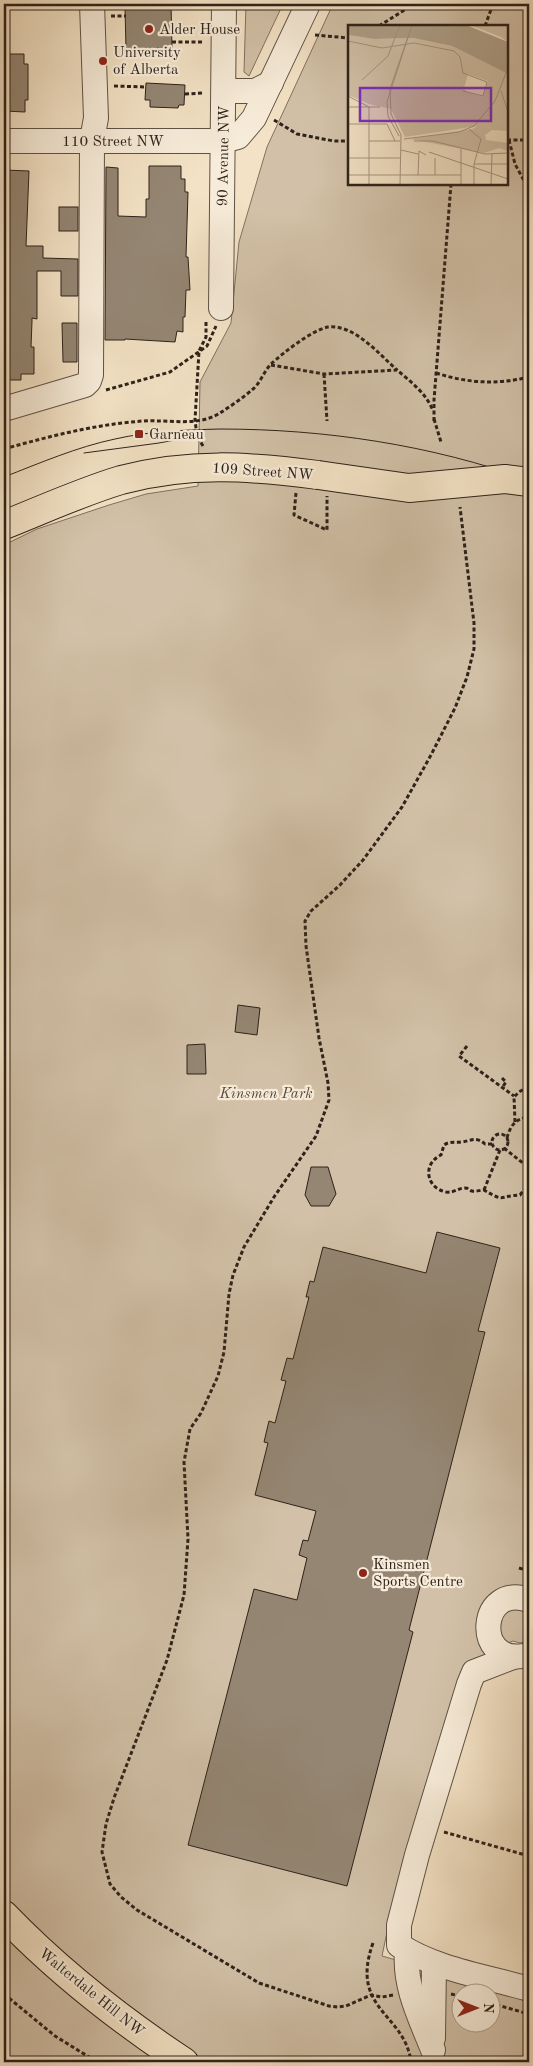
<svg xmlns="http://www.w3.org/2000/svg" width="533" height="2066" font-family="'Old Standard TT',serif">
	<style>
		.green { fill: #d2c1a8; stroke: #807261; fill-rule: evenodd }
		.building { fill: #948673; stroke: #2e221a }
		.lines { fill: none; stroke-linecap: round; stroke-linejoin: round }
		.minor-casing { stroke: #5f5245; stroke-width: 26 }
		.major-casing { stroke: #2e221a; stroke-width: 30 }
		.path { stroke: #2e221a; stroke-width: 3; stroke-dasharray: 4 2.5; stroke-linecap: butt }
		.minor { stroke: #f7ecd9; stroke-width: 24 }
		.major { stroke: #f3e2c5; stroke-width: 28 }
		.tram { stroke: #2e221a; stroke-width: 1 }
		.major-bridge-casing { stroke: #2e221a; stroke-width: 30; stroke-linecap: butt }
		.major-bridge { stroke: #f3e2c5; stroke-width: 28 }
		.poi-dot { fill: #8f2418; stroke: #f7ecd9; stroke-width: 2 }
		.labels { text-anchor: middle; stroke-width: 4.5; stroke-linejoin: round; paint-order: stroke }
		.poi-label { font-size: 15px; fill: #2e221a; stroke: #f7ecd9; text-anchor: start }
		.street-label { font-size: 15px; fill: #2e221a; stroke: #f7ecd9 }
		.park-label { font-size: 15px; font-style: italic; fill: #574a3e; stroke: #f7ecd9 }
		.inset-road { fill: none; stroke: #a49581; stroke-width: 1 }
		.view { fill: #7b2cbf; fill-opacity: 0.15; stroke: #7b2cbf; stroke-width: 2.5 }
		.inset-edge { fill: none; stroke: #2e221a; stroke-width: 2.5 }
	</style>
	<rect width="100%" height="100%" fill="#f3e2c5"/>
	<filter id="stains"><feTurbulence type="fractalNoise" baseFrequency=".004" numOctaves="4"/><feColorMatrix values="0 0 0 0 .2 0 0 0 0 .09 0 0 0 0 .02 0 0 0 .5 -.17"/></filter>
	<radialGradient id="worn" r=".72"><stop offset=".6" stop-color="#630" stop-opacity="0"/><stop offset="1" stop-color="#630" stop-opacity=".3"/></radialGradient>
	<g class="green">
		<path d="M246,4H283L249,76L244,72Z"/>
		<path d="M333,4H529V1641L520,1643L513,1641L493,1649L387,1932L382,1956L529,1998V2062H4V545L37,529L109,505L146,494L198,486L200,382L231,323L239,242L267,147ZM349,26H507V184H349ZM460,1994H490V2024H460Z"/>
	</g>
	<g class="building">
		<path d="M136,4H171L172,48L126,49L125,8H136Z"/>
		<path d="M4,54H24V64H28V100H25V112L4,111Z"/>
		<path d="M146,83L185,85L184,105H179L178,108L150,107V100H145Z"/>
		<path d="M149,166H181V179H185V192H188L186,257H188L190,290H186L185,317H183V332L177,331L175,342L125,339V340H105L106,167L118,168V216L146,217V199H149Z"/>
		<path d="M4,170L29,171L26,246H43V258L78,259V296H61V271H37V319L32,318V321L31,347H34V374H21V380H5L7,294L4,244Z"/>
		<rect x="59" y="207" width="19" height="24"/>
		<path d="M62,323H77V362H63Z"/>
		<path d="M238,1005L260,1008L257,1035L235,1032Z"/>
		<path d="M205,1044L206,1074H187V1045Z"/>
		<path d="M311,1167H328L336,1194L329,1206H311L305,1195Z"/>
		<path d="M437,1232L500,1248L478,1331L485,1332L409,1630L413,1632L347,1886L188,1845L254,1589L297,1600L307,1558L299,1555L303,1540L308,1541L316,1511L255,1495L268,1443L264,1442L269,1421L275,1423L286,1381L281,1380L287,1358L293,1359L309,1297H306L310,1281L314,1282L323,1247L426,1273Z"/>
	</g>
	<g class="lines">
		<defs>
			<g id="minor">
				<path d="M224,91H255L271,83"/>
				<path d="M4,141H223L238,137L254,118L308,4"/>
				<path d="M221,308L224,4"/>
				<path d="M4,409L85,385L89,381L91,375L92,140L96,118L92,4"/>
				<path d="M523,1656C473,1664 479,1582 529,1600"/>
				<path d="M513,1657L474,1672L469,1684L417,1855L399,1925V1945C434,1969 488,1977 529,1989"/>
				<path d="M407,1951C404,1987 420,2017 433,2050"/>
				<path d="M433,2038L434,1963"/>
			</g>
			<g id="major">
				<path d="M4,525C42,510 81,492 121,480C189,462 249,466 318,475"/>
				<path d="M4,1915C58,1971 119,2019 184,2062"/>
			</g>
		</defs>
		<use href="#minor" class="minor-casing"/>
		<use href="#major" class="major-casing"/>
		<g class="path">
			<path d="M111,16H126"/>
			<path d="M379,26L414,4"/>
			<path d="M485,26L493,4"/>
			<path d="M315,35L349,38"/>
			<path d="M172,42H204"/>
			<path d="M114,86L146,87"/>
			<path d="M185,94L204,93"/>
			<path d="M274,120L297,134L334,141H349"/>
			<path d="M507,140H529"/>
			<path d="M509,140L515,164L529,190"/>
			<path d="M529,268L527,281L529,301"/>
			<path d="M271,365L324,374L397,370C410,381 427,394 433,411"/>
			<path d="M436,373C467,383 497,385 529,377"/>
			<path d="M324,374L327,421"/>
			<path d="M106,390L170,372L207,346L216,326"/>
			<path d="M434,419L441,442"/>
			<path d="M434,421V400L451,184"/>
			<path d="M203,446L197,436L195,420L199,351L206,337V321"/>
			<path d="M4,449C43,438 82,428 122,423C134,422 145,420 157,421C177,421 201,425 220,413C231,406 244,397 253,389C261,382 264,371 271,364C283,353 312,330 328,327C354,324 379,354 397,370"/>
			<path d="M296,493L294,515L327,530V496"/>
			<path d="M467,1046L459,1056L514,1096"/>
			<path d="M502,1078L506,1082L502,1088"/>
			<path d="M515,1122L514,1097L519,1092L529,1086"/>
			<circle cx="500" cy="1142" r="8"/>
			<path d="M507,1138C510,1126 516,1118 529,1117"/>
			<path d="M492,1144H485C476,1136 471,1141 461,1142C454,1143 450,1141 444,1145L441,1155C422,1164 426,1188 446,1192C454,1193 458,1188 465,1188C469,1188 468,1190 472,1191C476,1192 480,1190 484,1190C506,1203 498,1196 520,1195L529,1183"/>
			<path d="M504,1148L529,1168"/>
			<path d="M484,1190L500,1150"/>
			<path d="M519,1568L526,1570L529,1578"/>
			<path d="M444,1832L529,1856"/>
			<path d="M373,1943C349,2010 405,2013 411,2062"/>
			<path d="M4,1994L55,2036L97,2062"/>
			<path d="M451,1994L460,1996"/>
			<path d="M393,1995L382,1997L371,1995L346,2006L338,2007L329,2006L259,1983L137,1910L121,1897L110,1884L102,1852L106,1824L114,1798L167,1660L184,1595L188,1539L184,1462L190,1429L201,1413L218,1376L224,1352L229,1294L233,1275L244,1247L274,1197L316,1136L329,1100L328,1083L319,1038L306,946L305,921L311,911L340,885L363,860L402,807L431,755L455,708L467,677L474,649V623L460,507"/>
			<path d="M490,2003L529,2014"/>
		</g>
		<use href="#minor" class="minor"/>
		<use href="#major" class="major"/>
		<g class="tram">
			<path d="M84,453L159,443L202,435"/>
			<path d="M4,477C40,463 77,447 115,439C150,431 185,430 220,429C325,429 431,445 529,480"/>
		</g>
		<defs>
			<path id="major-bridge" d="M318,475L409,488L505,479L529,482"/>
		</defs>
		<use href="#major-bridge" class="major-bridge-casing"/>
		<use href="#major-bridge" class="major-bridge"/>
	</g>
	<g class="poi-dot">
		<circle cx="149" cy="29" r="5"/>
		<circle cx="103" cy="61" r="5"/>
		<rect x="134" y="429" width="10" height="10" rx="2.5"/>
		<circle cx="363" cy="1573" r="5"/>
	</g>
	<g class="labels">
		<g class="poi-label">
			<text x="159" y="34">Alder House</text>
			<text x="113" y="57">University<tspan x="113" dy="17">of Alberta</tspan></text>
			<text x="149" y="439">Garneau</text>
			<text x="373" y="1569">Kinsmen<tspan x="373" dy="17">Sports Centre</tspan></text>
		</g>
		<g class="street-label">
			<text x="113" y="146">110 Street NW</text>
			<text transform="translate(223 156) rotate(-89)" y="5">90 Avenue NW</text>
			<text transform="translate(263 471) rotate(4)" y="5">109 Street NW</text>
			<text transform="translate(92 1992) rotate(39)" y="5">Walterdale Hill NW</text>
		</g>
		<g class="park-label">
			<text x="266" y="1098">Kinsmen Park</text>
		</g>
	</g>
	<g transform="translate(348 25)">
		<rect width="160" height="160" fill="#f3e2c5"/>
		<path d="M122,0H160V17L153,12ZM0,10L26,14L65,13L104,21L160,49V106L144,105L137,110L138,115L160,118V126L151,123L136,128L62,114L125,104L129,101L57,112L43,84L21,79L0,70ZM120,49L140,56L135,72L118,67L116,63Z" fill="#d2c1a8" fill-rule="evenodd"/>
		<path d="M0,0H118L160,17V49L104,21L65,13L26,14L0,10Z" fill="#b0a18b"/>
		<path class="inset-road" d="M0,16L34,23L66,18L106,26L112,32L115,48L139,57L135,71L115,66M14,55L40,31L52,0M153,66L160,87M0,71L21,82M0,82H32M21,82V160M0,99H39L47,116M121,104L133,114L126,139V160M51,111L40,91L39,77L64,0M56,114L111,107L126,101L147,76L160,43M21,116H52M66,116H85L137,129L160,128M53,125L70,129M81,127L160,154M0,133H53M87,133V150M126,139H160M0,150H113M70,150L71,126L78,130M52,160L53,110L43,89L42,64L64,0M113,160V124M143,160L144,129"/>
		<path class="view" d="M12,63H143V96H12Z"/>
		<rect width="160" height="160" class="inset-edge"/>
	</g>
	<rect width="533" height="2066" fill="none" stroke="#f3e2c5" stroke-width="20"/>
	<rect x="5" y="5" width="523" height="2056" fill="none" stroke="#2e221a" stroke-width="2.5"/>
	<rect x="10" y="10" width="513" height="2046" fill="none" stroke="#2e221a"/>
	<g transform="translate(476 2008) rotate(90)"><circle r="24" fill="#f7ecd9" stroke="#a79b8d"/>
	<path d="M0-4L9 19L0 12L-9 19Z" fill="#8f2418"/>
	<text y="-8" font-size="14" font-weight="bold" text-anchor="middle" fill="#2e221a">N</text>
	</g>
	<rect width="100%" height="100%" filter="url(#stains)"/>
	<rect width="100%" height="100%" fill="url(#worn)"/>
</svg>
